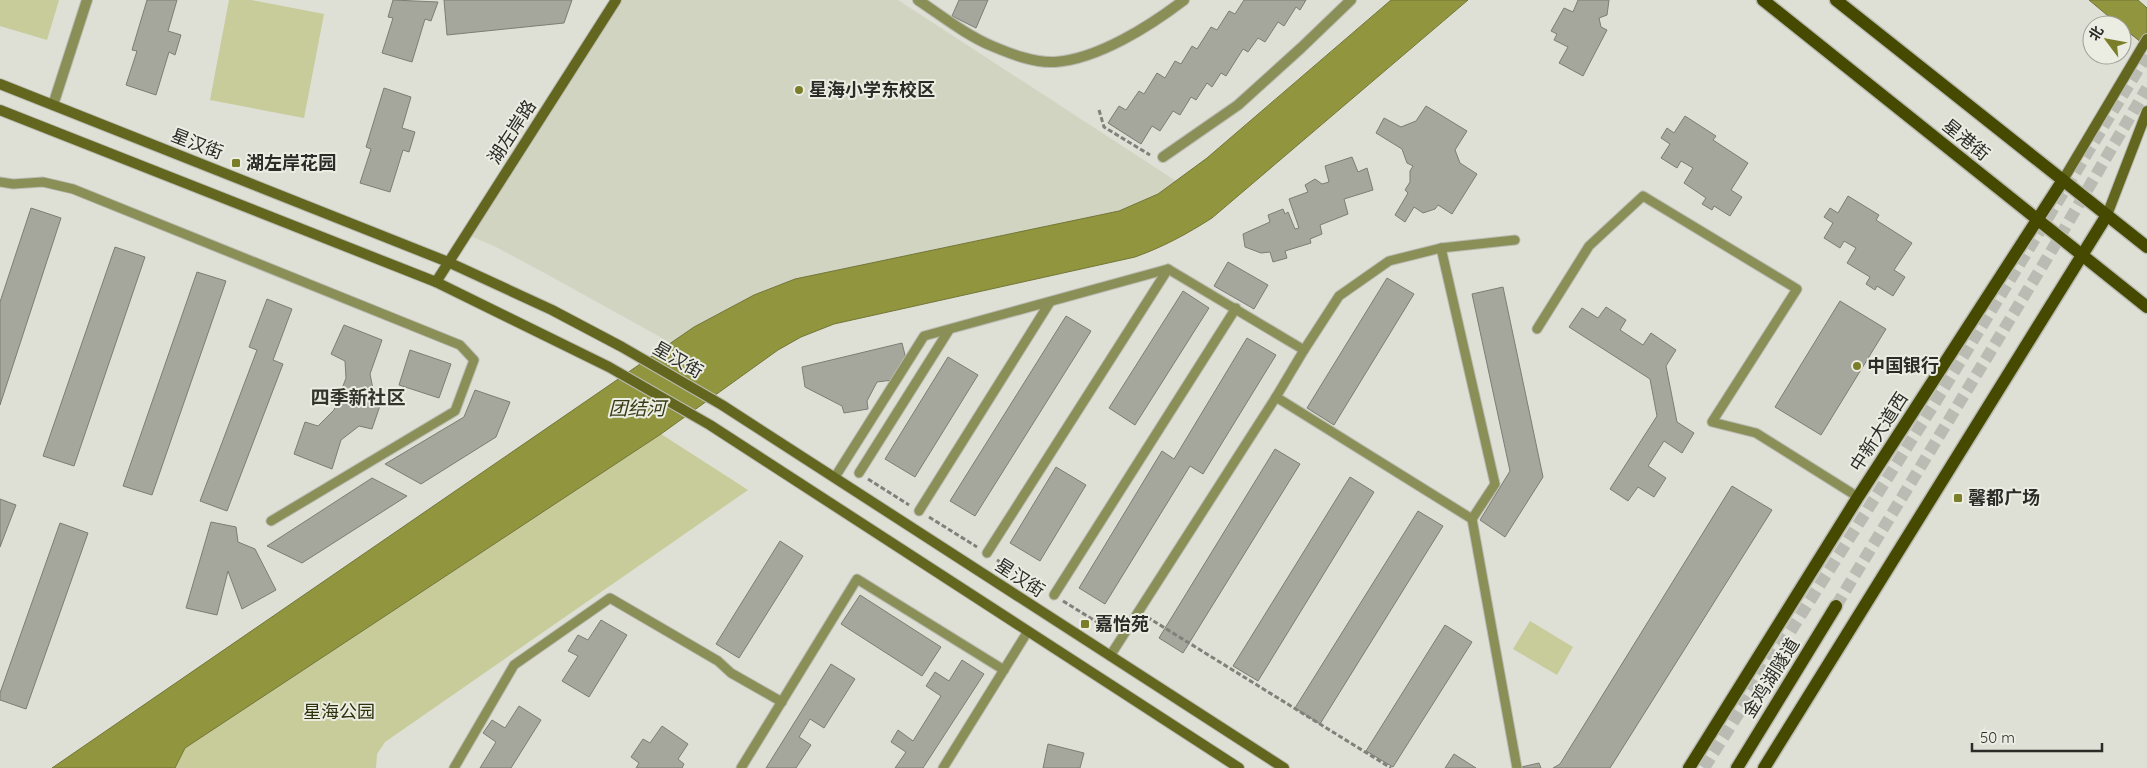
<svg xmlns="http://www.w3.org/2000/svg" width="2147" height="768" font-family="Quicksand,'Noto Sans SC',sans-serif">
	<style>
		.built { fill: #d2d4c2 }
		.green { fill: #c7cc9a }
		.water { fill: #90953e; stroke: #727637 }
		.building { fill: #a5a69c; stroke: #7c7d74 }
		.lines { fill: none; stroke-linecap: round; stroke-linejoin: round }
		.primary-tunnel { stroke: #babbb2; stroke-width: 12; stroke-dasharray: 12 6; stroke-linecap: butt }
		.lane-casing { stroke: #babbb2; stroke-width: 11 }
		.street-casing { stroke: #babbb2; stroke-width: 12 }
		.secondary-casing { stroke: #babbb2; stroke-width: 12 }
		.primary-casing { stroke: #babbb2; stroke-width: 15 }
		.path { stroke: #80817a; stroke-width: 3; stroke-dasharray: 5 2.5; stroke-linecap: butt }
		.lane { stroke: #8a8e57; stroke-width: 9 }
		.street { stroke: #8a8e57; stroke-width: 10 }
		.secondary { stroke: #62661e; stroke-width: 10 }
		.primary { stroke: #464900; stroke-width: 12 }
		.poi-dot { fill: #7a7e28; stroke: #ebece2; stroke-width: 2 }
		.labels { text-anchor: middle; stroke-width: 4; stroke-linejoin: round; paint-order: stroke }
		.poi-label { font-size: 18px; font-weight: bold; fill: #2b2c28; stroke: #ebece2; text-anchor: start }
		.street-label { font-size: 18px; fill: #2b2c28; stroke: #ebece2 }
		.park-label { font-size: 18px; fill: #2f310b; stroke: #ebece2 }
		.neighbourhood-label { font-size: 19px; font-weight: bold; fill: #33342c; stroke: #ebece2 }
		.water-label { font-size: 19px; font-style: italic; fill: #383a15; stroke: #ebece2 }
	</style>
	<rect width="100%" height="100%" fill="#dedfd5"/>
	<path class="built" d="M620,0H898L1176,181L1158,194L1119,211L795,279L754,295L694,327L671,343L550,276L496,247L468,235Z"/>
	<g class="green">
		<path d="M0,0H59L47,40L0,26Z"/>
		<path d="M229,0H251L324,14L304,118L210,100Z"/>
		<path d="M661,434L748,490L385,742L377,754L376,768H175L185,748Z"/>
		<path d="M1530,621L1573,647L1557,675L1513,649Z"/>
	</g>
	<g class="water">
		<path d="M1391,0H1468L1212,218C1187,234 1163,247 1135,257L834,324L801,337L778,350L661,434L185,748L175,768H52L694,327L754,295L795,279L1119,211L1158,194L1207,158Z"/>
		<path d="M2089,0H2138L2147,8V47L2122,27V25H2119Z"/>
	</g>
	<g class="building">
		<path d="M147,0H177L168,31L181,35L175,55L169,52L156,95L126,85L137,51L132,50Z"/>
		<path d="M393,0L438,2L431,21L425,19L412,62L382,53L393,18L388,17Z"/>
		<path d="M444,0H572L564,23L447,35Z"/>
		<path d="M959,0H988L976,28L952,16Z"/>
		<path d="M1244,0H1306L1300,10L1296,7L1284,26L1278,22L1265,42L1258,38L1248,52L1243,49L1226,76L1221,73L1212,87L1207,83L1196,100L1191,97L1180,115L1173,111L1160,131L1152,126L1141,144L1108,123L1119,106L1126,110L1139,91L1144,94L1157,73L1165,78L1175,61L1181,64L1192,46L1197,49L1211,27L1217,30L1229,11L1235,14Z"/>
		<path d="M1578,0H1609L1607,15L1599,18L1601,27L1607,30L1583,76L1559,63L1568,47L1554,40L1557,34L1551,31L1564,8L1573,12Z"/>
		<path d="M384,88L411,97L402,128L415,132L409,152L403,150L390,192L360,183L371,149L366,147Z"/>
		<path d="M1426,106L1467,131L1455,150L1460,163L1477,174L1452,214L1438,205L1435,209L1423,213L1414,207L1405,222L1395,215L1408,193L1405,190L1410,182V171L1413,166L1407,163L1402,149L1376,133L1384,118L1401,127L1416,121Z"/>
		<path d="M1685,116L1716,136L1713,140L1748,163L1731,190L1742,197L1730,216L1714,206L1712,210L1702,204L1706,198L1684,183L1693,168L1681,161L1677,168L1661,158L1670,144L1661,138L1667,128L1674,133Z"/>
		<path d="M1352,157L1358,172L1367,168L1373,190L1344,199L1348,214L1320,225L1322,234L1310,239L1311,243L1285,251L1287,258L1273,262L1270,252L1261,253L1245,247L1243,234L1270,222L1268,215L1283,209L1285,214L1288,212L1295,229L1299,228L1289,199L1308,192L1305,185L1315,179L1322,184L1329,182L1325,166Z"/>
		<path d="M1848,196L1879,215L1876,220L1912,243L1894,270L1905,277L1893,296L1877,286L1875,290L1866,284L1870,277L1847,263L1856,248L1844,241L1840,248L1824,238L1833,223L1824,217L1830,208L1838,213Z"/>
		<path d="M31,208L61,218L0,405V302Z"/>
		<path d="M115,247L145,257L74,466L43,456Z"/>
		<path d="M1228,262L1268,285L1254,309L1214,286Z"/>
		<path d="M197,272L226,281L152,495L123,486Z"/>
		<path d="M1387,278L1414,294L1334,425L1307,408Z"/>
		<path d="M1503,287L1543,477L1505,537L1480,520L1510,471L1472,294Z"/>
		<path d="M1183,291L1209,308L1135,425L1109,408Z"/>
		<path d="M267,299L292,309L273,360L283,364L227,511L200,501L257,350L249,347Z"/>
		<path d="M1840,301L1886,329L1821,435L1775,407Z"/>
		<path d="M1606,307L1626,320L1620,330L1643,345L1651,333L1676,350L1666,366L1677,422L1694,433L1682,453L1664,441L1648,466L1666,478L1654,497L1638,487L1628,501L1610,489L1657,416L1650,379L1569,327L1582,308L1598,318Z"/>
		<path d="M1066,316L1091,331L975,516L950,501Z"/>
		<path d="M344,325L382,340L370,374L374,394L383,397L372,429L359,426L341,440L332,469L294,454L305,422L318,426L334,410L346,378L345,361L331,354Z"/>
		<path d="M1247,338L1276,355L1203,474L1190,466L1105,604L1079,588L1162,451L1174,459Z"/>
		<path d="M902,343L906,359L893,380L877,382L867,401L868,409L844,413L842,406L805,387L802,367Z"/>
		<path d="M410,350L451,364L439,398L399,385Z"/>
		<path d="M948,357L978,375L915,477L885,459Z"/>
		<path d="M475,390L510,402L496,437L421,484L385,464L464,417Z"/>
		<path d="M1275,449L1300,464L1183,653L1159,638Z"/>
		<path d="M1056,467L1086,485L1040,561L1010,543Z"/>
		<path d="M1350,477L1374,492L1258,681L1233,666Z"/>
		<path d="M372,478L407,496L302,563L267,546Z"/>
		<path d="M1732,486L1772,510L1610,768H1553L1560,764Z"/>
		<path d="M0,499L16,505L0,547Z"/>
		<path d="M1418,511L1443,526L1320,724L1295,708Z"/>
		<path d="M211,522L236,527L238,542L255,549L276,590L242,609L228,571L217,615L186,608Z"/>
		<path d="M60,523L88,533L26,709L0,700V693Z"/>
		<path d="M780,541L803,556L739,658L716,644Z"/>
		<path d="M860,595L941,647L922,676L841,624Z"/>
		<path d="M601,620L627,635L589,697L562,681L578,656L568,651L578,635L588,640Z"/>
		<path d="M1445,625L1472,642L1393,767L1366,751Z"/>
		<path d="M962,660L984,674L923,768H895L906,752L891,742L898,730L913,741L941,696L926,686L935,672L949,681Z"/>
		<path d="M831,664L855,679L824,728L810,719L799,737L811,745L796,768H766Z"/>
		<path d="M519,706L541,720L511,768H480L496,742L483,733L492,720L505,728Z"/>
		<path d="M662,726L688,744L678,759L684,764L682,768H636L639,763L631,757L643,739L650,743Z"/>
		<path d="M1048,744L1084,753L1080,768H1043Z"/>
		<path d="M1454,754L1476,768H1445Z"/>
		<path d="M1539,763L1541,768H1516H1517Z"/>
	</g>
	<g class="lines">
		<g class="primary-tunnel">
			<path d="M1836,606L2049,255L2147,88"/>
			<path d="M1704,768L1933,406L2147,55"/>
		</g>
		<defs>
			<g id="lane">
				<path d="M0,182L13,184L43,182L73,189L460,345L474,360L455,411L271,521"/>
				<path d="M1441,248L1495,484L1472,519L1517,768"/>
				<path d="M1537,329L1589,246L1643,196L1797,289L1712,422L1756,433L1858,497"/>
				<path d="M1304,350L1339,296L1389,261L1441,248L1515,240"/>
				<path d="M859,473L949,330"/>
				<path d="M835,477L924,336L1168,269L1304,350L1276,397"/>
				<path d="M919,511L1050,302"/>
				<path d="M987,553L1168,269"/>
				<path d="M1054,595L1236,308"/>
				<path d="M1110,656L1276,397L1472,519"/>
				<path d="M454,768L514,665L610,598L718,661L731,673L782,702"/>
				<path d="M741,768L857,579L1004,670"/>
				<path d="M943,768L1028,631"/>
			</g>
			<g id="street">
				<path d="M918,0C942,16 966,35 992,46C1011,54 1034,63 1055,62C1098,59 1150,26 1184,0"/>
				<path d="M53,105L87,0"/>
				<path d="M1163,157L1238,105L1301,48L1351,0"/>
			</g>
			<g id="secondary">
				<path d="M0,84L448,262L552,310L622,347L722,405L1284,768"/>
				<path d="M0,110L436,282L609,367L710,425L1239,768"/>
				<path d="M2063,180L2147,39"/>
				<path d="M2107,215L2147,111"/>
				<path d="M436,282L616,0"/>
			</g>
			<g id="primary">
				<path d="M1763,0L2147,307"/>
				<path d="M1836,0L2147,247"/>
				<path d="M1689,768L1858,497L2063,180"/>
				<path d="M1737,768L1836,606"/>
				<path d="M1764,768L2107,215"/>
			</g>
		</defs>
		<use href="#lane" class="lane-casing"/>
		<use href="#street" class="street-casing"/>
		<use href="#secondary" class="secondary-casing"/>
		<use href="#primary" class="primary-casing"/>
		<g class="path">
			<path d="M1099,110L1104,127L1150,155"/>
			<path d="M868,479L909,505"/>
			<path d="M929,517L977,547"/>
			<path d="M997,560L1045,589"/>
			<path d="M1063,601L1113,632"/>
			<path d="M1147,617L1391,768"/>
		</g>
		<use href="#lane" class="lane"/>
		<use href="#street" class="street"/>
		<use href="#secondary" class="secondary"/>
		<use href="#primary" class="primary"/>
	</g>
	<g class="poi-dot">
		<circle cx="799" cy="90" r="5"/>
		<rect x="231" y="158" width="10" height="10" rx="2.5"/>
		<circle cx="1857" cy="366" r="5"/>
		<rect x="1953" y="493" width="10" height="10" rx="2.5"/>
		<rect x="1080" y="619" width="10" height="10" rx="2.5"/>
	</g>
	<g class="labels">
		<g class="poi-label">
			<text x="809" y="96">星海小学东校区</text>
			<text x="246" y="169">湖左岸花园</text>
			<text x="1867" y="372">中国银行</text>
			<text x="1968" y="504">馨都广场</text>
			<text x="1095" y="630">嘉怡苑</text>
		</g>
		<g class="street-label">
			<text transform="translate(512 132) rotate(-57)" y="6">湖左岸路</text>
			<text transform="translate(1966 140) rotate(39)" y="6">星港街</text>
			<text transform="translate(197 144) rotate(21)" y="6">星汉街</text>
			<text transform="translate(678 360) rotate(30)" y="6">星汉街</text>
			<text transform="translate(1879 432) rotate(-57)" y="6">中新大道西</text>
			<text transform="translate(1020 578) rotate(33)" y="6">星汉街</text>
			<text transform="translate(1771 678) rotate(-58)" y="6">金鸡湖隧道</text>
		</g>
		<g class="park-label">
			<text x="339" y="718">星海公园</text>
		</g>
		<g class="neighbourhood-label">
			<text x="358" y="404">四季新社区</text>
		</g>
		<g class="water-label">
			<text x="637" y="415">团结河</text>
		</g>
	</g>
	<g transform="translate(2107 40) rotate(302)"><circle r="24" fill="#ebece2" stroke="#9e9f98"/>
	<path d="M0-4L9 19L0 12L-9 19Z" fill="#7a7e28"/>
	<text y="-8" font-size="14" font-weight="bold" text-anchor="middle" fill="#2b2c28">北</text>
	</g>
	<path d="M1972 743v8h130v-8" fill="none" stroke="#2b2c28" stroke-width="2.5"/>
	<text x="1980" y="743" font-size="15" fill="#2b2c28" stroke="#ebece2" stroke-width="4" paint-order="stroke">50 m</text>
</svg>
